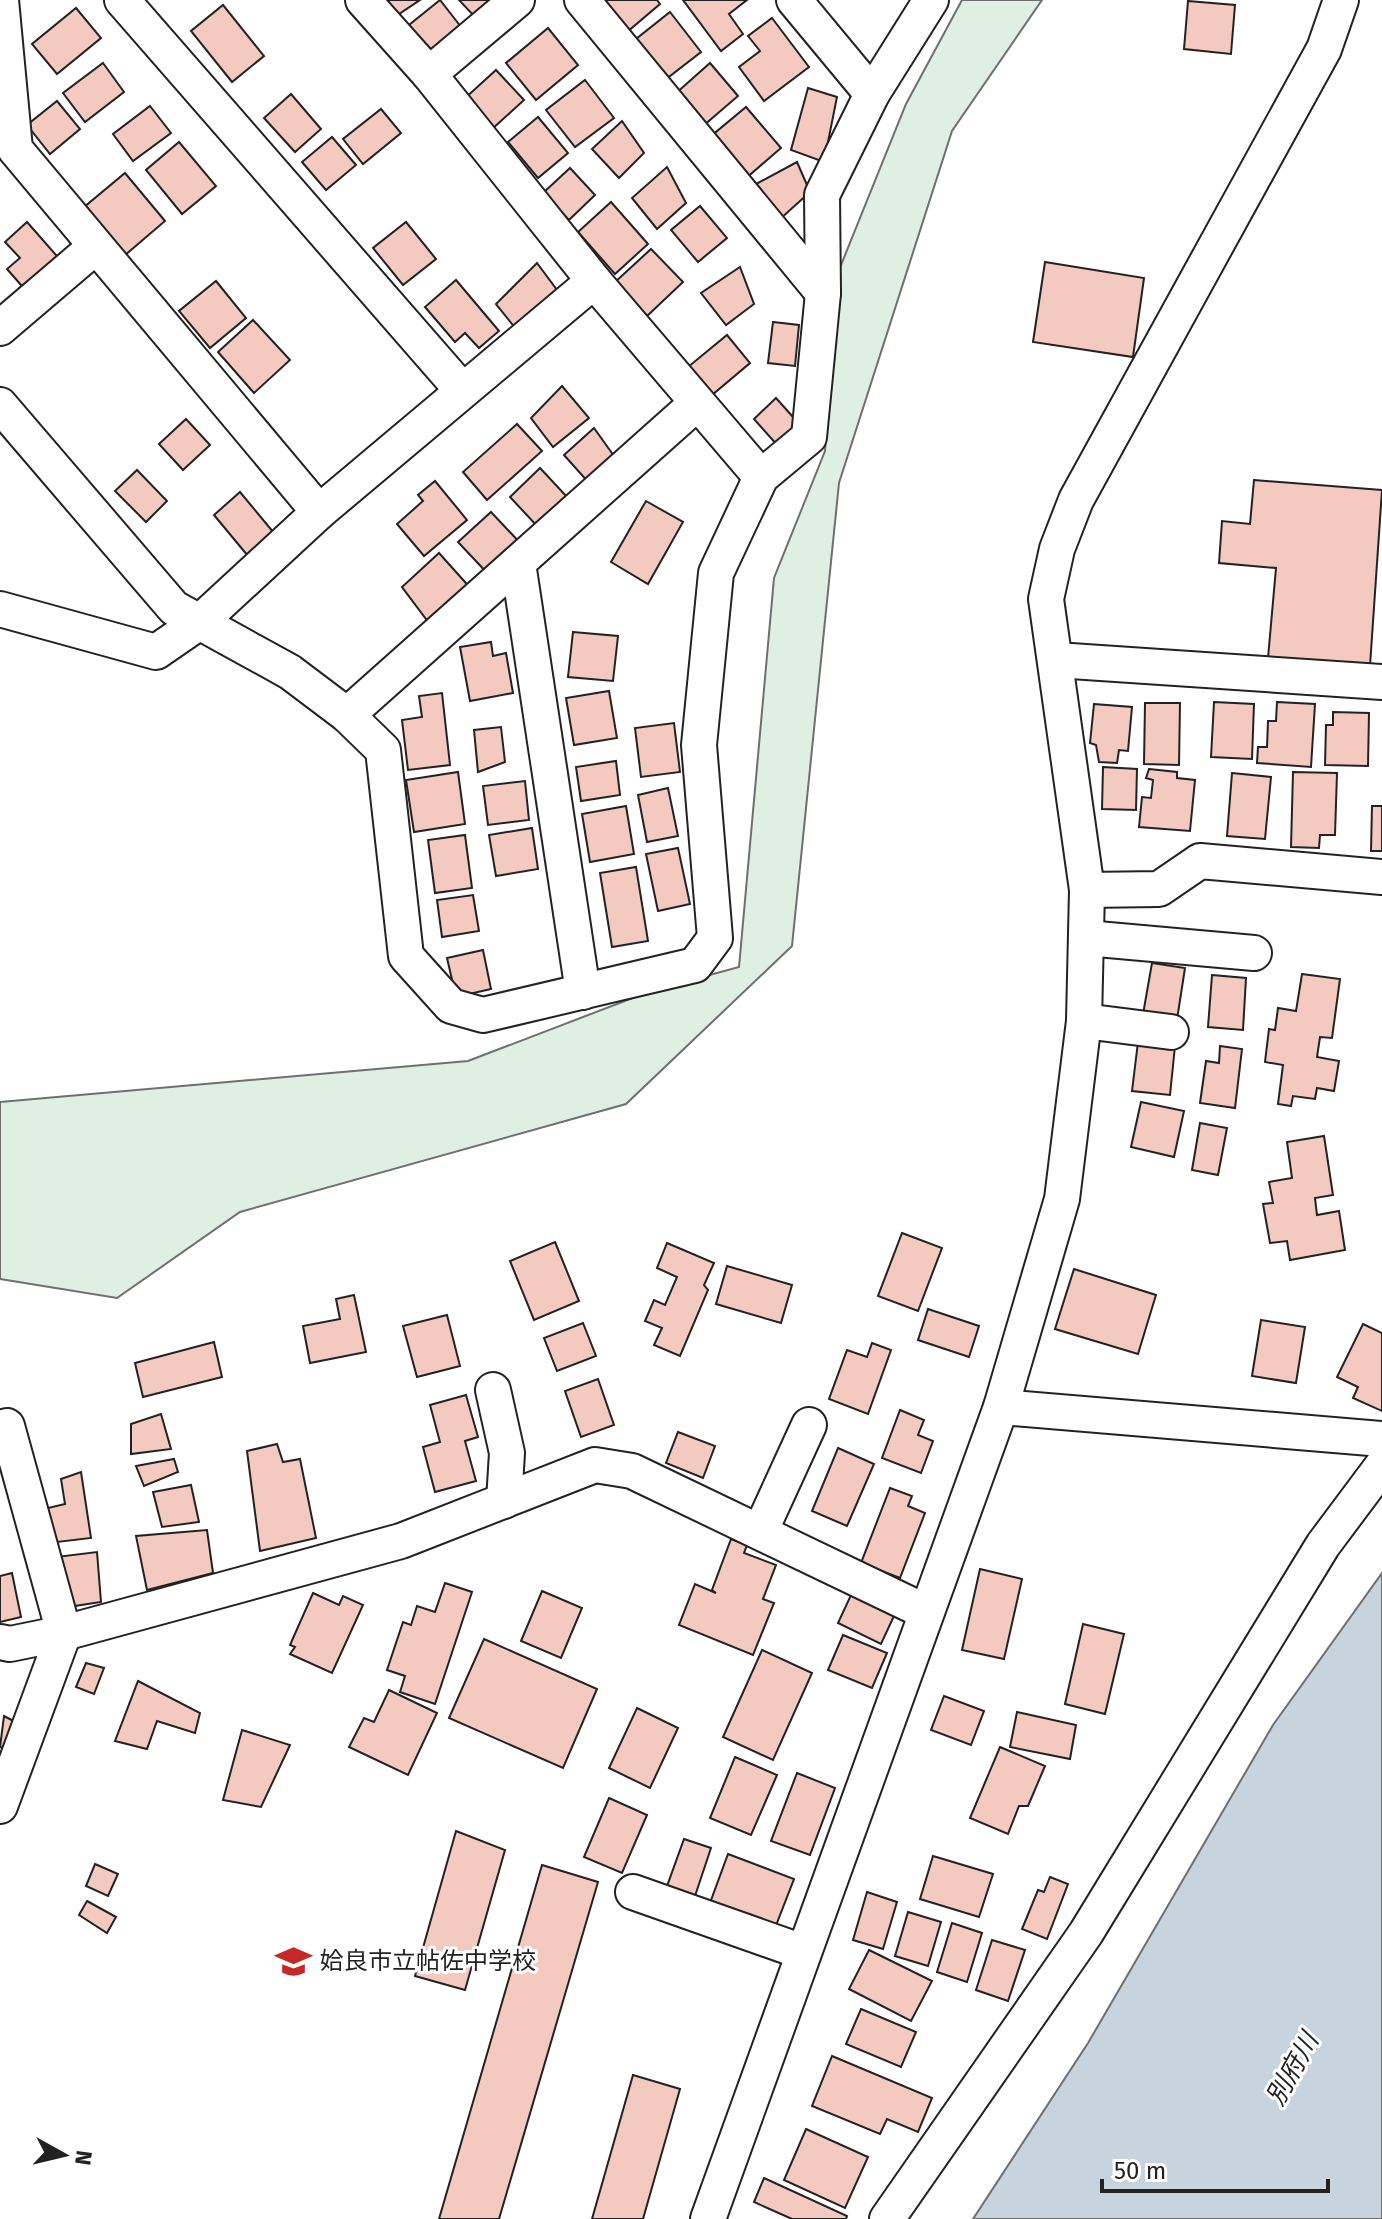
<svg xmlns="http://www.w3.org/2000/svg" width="1382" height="2219" font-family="'Fira Sans','Noto Sans JP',sans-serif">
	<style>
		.green { fill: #e0efe3; stroke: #6f6f6f; stroke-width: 2 }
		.water { fill: #c7d3dd; stroke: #6f6f6f; stroke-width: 2 }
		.building { fill: #f3c9c0; stroke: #222; stroke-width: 2 }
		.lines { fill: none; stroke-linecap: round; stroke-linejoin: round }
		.minor-casing { stroke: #222; stroke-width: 38 }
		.minor { stroke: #fff; stroke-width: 34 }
		.labels { text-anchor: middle; stroke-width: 6; stroke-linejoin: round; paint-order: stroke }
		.poi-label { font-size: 24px; fill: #222; stroke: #fff; text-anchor: start }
		.water-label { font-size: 26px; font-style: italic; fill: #222; stroke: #fff }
	</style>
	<rect width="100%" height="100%" fill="#fff"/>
	<path class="green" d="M962,0H1042L952,131L839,483L792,946L626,1104L240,1212L117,1298L0,1279V1102L468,1061L651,991L739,967L774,578L825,451L837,275L906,104Z"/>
	<path class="water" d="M1382,1573V2219H973L1088,2043L1273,1725Z"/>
	<g class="building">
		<path d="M386,0H420L396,16Z"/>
		<path d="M440,0L465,32L434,58L409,25Z"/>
		<path d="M459,0H496L475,17Z"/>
		<path d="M600,0H657L660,4L627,32Z"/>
		<path d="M683,0H747L729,14L743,34L721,51Z"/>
		<path d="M1188,1L1235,5L1231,54L1184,49Z"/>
		<path d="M223,5L264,56L232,82L191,31Z"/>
		<path d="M76,8L101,38L57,74L32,44Z"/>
		<path d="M670,12L701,52L661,83L631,43Z"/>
		<path d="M772,18L809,67L764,101L739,67L760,51L748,36Z"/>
		<path d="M548,28L578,65L536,100L506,63Z"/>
		<path d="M103,63L124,92L85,122L63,93Z"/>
		<path d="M710,63L738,96L703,126L675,94Z"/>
		<path d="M496,70L524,100L491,130L463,100Z"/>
		<path d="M585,80L614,118L575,147L546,110Z"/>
		<path d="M808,88L837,97L824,162L791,150Z"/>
		<path d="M291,94L321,129L295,152L264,118Z"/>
		<path d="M57,101L80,129L50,154L27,125Z"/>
		<path d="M150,106L171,133L133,161L113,134Z"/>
		<path d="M746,107L781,148L745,179L710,137Z"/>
		<path d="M381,109L401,133L363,164L343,139Z"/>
		<path d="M538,117L568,153L538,178L508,142Z"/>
		<path d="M622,121L644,153L619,178L592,149Z"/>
		<path d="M332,137L356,165L326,190L302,162Z"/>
		<path d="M179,142L216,186L182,214L146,170Z"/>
		<path d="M797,162L810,192L779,220L756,184Z"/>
		<path d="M667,167L686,203L657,229L632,198Z"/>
		<path d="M570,168L595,195L569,220L543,193Z"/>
		<path d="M125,173L165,221L117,262L77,213Z"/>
		<path d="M611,202L648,244L615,274L578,232Z"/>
		<path d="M700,206L727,238L698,262L671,230Z"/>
		<path d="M27,222L63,263L28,293L7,269L20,258L5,242Z"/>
		<path d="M406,222L436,259L403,285L373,248Z"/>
		<path d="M651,249L683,282L646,317L614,283Z"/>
		<path d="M1045,262L1144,278L1133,357L1033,342Z"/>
		<path d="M537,263L557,290L516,329L496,304Z"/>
		<path d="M740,267L754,304L726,325L701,293Z"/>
		<path d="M456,280L499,331L479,348L465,333L455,342L425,307Z"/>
		<path d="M216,281L246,318L210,348L179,311Z"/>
		<path d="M253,320L290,360L254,393L218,352Z"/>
		<path d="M773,322L799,325L795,366L768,363Z"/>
		<path d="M727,335L750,363L712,395L688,367Z"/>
		<path d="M562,386L589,418L553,447L531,418Z"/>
		<path d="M776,398L801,426L778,446L754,419Z"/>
		<path d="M186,419L210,445L183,470L159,444Z"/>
		<path d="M517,424L542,451L487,500L463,472Z"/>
		<path d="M594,428L619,463L597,492L564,455Z"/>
		<path d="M540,468L568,498L538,527L510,497Z"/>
		<path d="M137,470L167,501L146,522L115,491Z"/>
		<path d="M1254,480L1382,490L1370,666L1268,658L1276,568L1219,563L1222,521L1250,524Z"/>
		<path d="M435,481L467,520L424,556L397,524L423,501L418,495Z"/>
		<path d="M240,492L274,533L248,556L214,515Z"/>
		<path d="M646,501L683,522L648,584L611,562Z"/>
		<path d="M491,512L523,546L490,576L458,542Z"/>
		<path d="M439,553L473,591L432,627L402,587Z"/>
		<path d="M573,632L618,636L613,681L568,677Z"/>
		<path d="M491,642L493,656L506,653L513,693L470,701L460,647Z"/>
		<path d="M609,691L617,738L574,745L566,698Z"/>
		<path d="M442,693L450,765L408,770L402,720L422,717L419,696Z"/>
		<path d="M1214,702L1254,704L1252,759L1211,757Z"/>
		<path d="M1277,702L1315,704L1311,767L1257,763L1258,747H1267L1268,721H1276Z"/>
		<path d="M1145,703H1180L1179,765L1144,764Z"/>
		<path d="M1094,704L1132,707L1128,751L1119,750L1117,763L1099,762L1096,745L1090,743Z"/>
		<path d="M1333,712L1369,713L1368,766L1325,765L1326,725H1333Z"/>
		<path d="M674,723L680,772L641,777L635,728Z"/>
		<path d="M501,727L505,762L478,772L474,730Z"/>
		<path d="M616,761L620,795L581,801L576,767Z"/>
		<path d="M1103,767L1137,769L1136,810L1102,809Z"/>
		<path d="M1149,769L1177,772V778L1195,780L1190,831L1139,827L1142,797L1151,798L1153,780L1146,778Z"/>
		<path d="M458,772L465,824L414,832L406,780Z"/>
		<path d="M1293,772L1337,773L1335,835H1320L1319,848L1291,847Z"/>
		<path d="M1232,773L1271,777L1265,839L1227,836Z"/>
		<path d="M525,781L529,820L488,825L483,786Z"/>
		<path d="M668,788L678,836L647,842L638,795Z"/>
		<path d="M626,806L634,854L590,862L582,814Z"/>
		<path d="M1372,806H1382V851H1371Z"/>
		<path d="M532,828L538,869L496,876L489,835Z"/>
		<path d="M465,835L472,888L435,893L428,840Z"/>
		<path d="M678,848L690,904L658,911L646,854Z"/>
		<path d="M636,867L648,941L612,947L600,873Z"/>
		<path d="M473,895L479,931L442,937L437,900Z"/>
		<path d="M483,950L491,989L456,997L447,958Z"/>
		<path d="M1152,963L1185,968L1176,1026L1142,1020Z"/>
		<path d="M1302,974L1340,979L1332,1038L1320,1037L1317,1057L1339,1061L1334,1091L1317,1088L1315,1099L1293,1096L1291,1106L1278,1104L1283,1065L1265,1062L1269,1029L1275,1030L1278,1008L1296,1011Z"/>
		<path d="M1212,975L1246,978L1243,1030L1208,1027Z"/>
		<path d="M1138,1042L1175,1046L1170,1095L1132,1091Z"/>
		<path d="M1220,1046L1242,1049L1235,1108L1200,1103L1206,1061L1219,1063Z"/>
		<path d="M1141,1102L1184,1111L1174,1157L1131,1147Z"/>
		<path d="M1200,1123L1227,1128L1218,1175L1192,1170Z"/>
		<path d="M1324,1136L1333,1195L1315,1198L1317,1215L1339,1211L1345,1250L1290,1260L1287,1241L1270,1243L1263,1204L1273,1203L1269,1182L1292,1178L1287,1142Z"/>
		<path d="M902,1233L942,1248L918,1311L878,1296Z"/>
		<path d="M555,1242L579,1301L534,1320L510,1261Z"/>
		<path d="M667,1243L714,1263L704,1285L708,1290L680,1356L654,1345L662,1328L645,1321L654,1300L665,1305L677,1277L657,1268Z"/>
		<path d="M727,1266L792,1285L781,1323L716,1304Z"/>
		<path d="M1074,1269L1156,1295L1138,1354L1055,1329Z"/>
		<path d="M354,1295L366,1352L310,1363L303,1326L340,1319L336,1299Z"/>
		<path d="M928,1309L979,1326L969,1357L918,1340Z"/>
		<path d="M447,1315L460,1366L417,1377L403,1326Z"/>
		<path d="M1261,1320L1305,1327L1296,1383L1252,1376Z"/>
		<path d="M583,1323L596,1356L557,1371L544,1338Z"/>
		<path d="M1363,1324L1382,1333V1411L1353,1398L1358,1387L1337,1377Z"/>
		<path d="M214,1342L222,1377L143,1397L135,1363Z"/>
		<path d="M872,1343L891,1350L868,1414L829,1399L847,1350L867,1357Z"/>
		<path d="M598,1379L614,1425L581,1437L565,1391Z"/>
		<path d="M466,1395L478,1437L465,1441L476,1481L435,1492L423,1447L440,1442L430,1405Z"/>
		<path d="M900,1410L924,1420L918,1435L933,1441L921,1473L882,1458Z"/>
		<path d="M161,1414L171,1449L131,1454V1424Z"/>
		<path d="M678,1432L715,1446L703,1478L666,1463Z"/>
		<path d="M277,1444L283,1462L300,1459L316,1538L260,1551L247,1451Z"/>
		<path d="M838,1448L874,1464L847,1526L812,1511Z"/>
		<path d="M174,1459L178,1472L144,1486L136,1466Z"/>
		<path d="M81,1472L91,1538L49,1543L48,1508L65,1504L61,1479Z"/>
		<path d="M191,1485L199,1522L162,1527L153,1492Z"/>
		<path d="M890,1488L912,1496L908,1506L925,1513L900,1578L861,1563Z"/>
		<path d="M207,1530L213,1573L147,1590L136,1536Z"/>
		<path d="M731,1539L747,1545L744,1553L776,1565L763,1599L774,1603L753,1655L679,1625L695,1584L716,1593L712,1590Z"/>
		<path d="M97,1552L101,1602L68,1607L56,1557Z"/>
		<path d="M980,1569L1022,1579L1004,1659L962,1650Z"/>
		<path d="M12,1573L21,1617L0,1622V1576Z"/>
		<path d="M445,1583L472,1592L435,1704L400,1692L405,1676L387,1670L403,1622L411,1625L417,1606L435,1612Z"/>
		<path d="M542,1591L582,1608L561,1658L521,1641Z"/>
		<path d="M313,1593L339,1605L343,1596L363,1605L332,1673L290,1654L295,1647L290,1645Z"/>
		<path d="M851,1595L894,1616L881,1644L838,1623Z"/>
		<path d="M1083,1624L1124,1634L1105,1714L1065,1704Z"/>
		<path d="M843,1635L887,1653L872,1688L828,1670Z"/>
		<path d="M484,1639L597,1689L563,1768L449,1718Z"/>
		<path d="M762,1650L812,1673L773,1760L723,1737Z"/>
		<path d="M86,1663L104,1668L94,1694L76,1687Z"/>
		<path d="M138,1681L200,1713L195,1733L157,1721L147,1749L115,1741Z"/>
		<path d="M389,1690L437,1713L408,1775L349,1747L364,1718L374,1722Z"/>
		<path d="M944,1696L984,1711L971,1745L931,1730Z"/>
		<path d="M637,1708L678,1728L650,1788L609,1768Z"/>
		<path d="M1017,1712L1076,1725L1070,1759L1010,1747Z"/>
		<path d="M4,1716L23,1726L13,1753L0,1747Z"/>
		<path d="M242,1730L290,1745L261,1807L223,1800Z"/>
		<path d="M1000,1747L1045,1766L1028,1806H1019L1008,1834L970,1818Z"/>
		<path d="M735,1757L777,1775L751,1835L710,1818Z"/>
		<path d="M797,1773L835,1788L810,1855L771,1841Z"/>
		<path d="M609,1798L647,1815L622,1873L584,1857Z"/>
		<path d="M456,1831L505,1850L465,1990L415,1976Z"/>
		<path d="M684,1839L711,1848L694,1899L666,1889Z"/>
		<path d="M728,1854L794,1879L775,1928L710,1903Z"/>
		<path d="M933,1856L993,1874L979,1917L920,1899Z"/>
		<path d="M95,1864L118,1874L108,1896L86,1886Z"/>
		<path d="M542,1865L598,1882L499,2219H439Z"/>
		<path d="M1050,1877L1068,1884L1047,1939L1022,1929L1038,1890L1044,1892Z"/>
		<path d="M867,1892L897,1902L883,1949L853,1940Z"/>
		<path d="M87,1901L116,1917L107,1933L79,1915Z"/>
		<path d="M908,1912L941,1922L928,1966L895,1956Z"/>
		<path d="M952,1923L982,1933L967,1982L937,1972Z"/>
		<path d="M992,1940L1025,1950L1008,2001L976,1990Z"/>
		<path d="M869,1950L932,1981L911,2021L849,1989Z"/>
		<path d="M861,2009L916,2032L901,2067L846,2044Z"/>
		<path d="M832,2056L932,2098L918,2132L887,2119L880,2134L812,2106Z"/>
		<path d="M633,2075L680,2089L643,2219H592Z"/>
		<path d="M806,2129L868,2157L845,2208L784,2180Z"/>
		<path d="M764,2178L847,2216L846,2219H792L754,2202Z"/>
	</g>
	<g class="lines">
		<defs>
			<g id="minor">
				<path d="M1,0L15,149L319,512"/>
				<path d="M122,0L462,390"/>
				<path d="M363,0L429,74L594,281L761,477"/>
				<path d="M582,0L823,293"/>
				<path d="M794,0L872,94"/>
				<path d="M429,74L517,0"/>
				<path d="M0,328L95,247"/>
				<path d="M0,405L174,608L290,672L347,715L383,750L406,956L451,1006L483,1015L695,965L715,938L699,745L716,573L761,477L809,437L823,293L822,195L872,94L931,0"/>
				<path d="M518,563L583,992"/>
				<path d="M0,609L156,652L201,621L319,512L594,281"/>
				<path d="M1056,660L1382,682"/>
				<path d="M347,715L697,403"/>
				<path d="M1087,890L1159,889L1200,861L1382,877"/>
				<path d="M1086,938L1254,953"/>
				<path d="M1084,1021L1171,1032"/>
				<path d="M493,1390L507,1453L504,1501"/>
				<path d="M1001,1407L1382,1439"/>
				<path d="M0,1428L7,1426L64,1633L0,1806"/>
				<path d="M760,1532L809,1425"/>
				<path d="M0,1642L10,1644L64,1633L401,1541L595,1465L632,1471L926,1612"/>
				<path d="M633,1892L803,1952"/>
				<path d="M708,2219L1001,1407L1062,1199L1084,1021L1087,890L1046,599L1057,549L1076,500L1324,49L1341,0"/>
				<path d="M887,2219L1086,1933L1323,1545L1382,1466"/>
			</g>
		</defs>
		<use href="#minor" class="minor-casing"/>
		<use href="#minor" class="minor"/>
	</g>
	<defs>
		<symbol id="school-bare" viewBox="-9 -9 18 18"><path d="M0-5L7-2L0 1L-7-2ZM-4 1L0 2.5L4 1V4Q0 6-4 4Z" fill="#c62828" stroke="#fff" stroke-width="2.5" paint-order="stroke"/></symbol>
	</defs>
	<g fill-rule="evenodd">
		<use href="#school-bare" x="268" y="1936" width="51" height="51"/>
	</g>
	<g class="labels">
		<g class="poi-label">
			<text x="320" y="1969">姶良市立帖佐中学校</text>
		</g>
		<g class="water-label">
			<text transform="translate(1292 2069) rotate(-61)" y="9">別府川</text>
		</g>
	</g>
	<g transform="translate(64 2155) rotate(98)" stroke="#ffffff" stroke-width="6" paint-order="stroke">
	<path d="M0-6L14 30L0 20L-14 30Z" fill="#222222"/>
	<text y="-12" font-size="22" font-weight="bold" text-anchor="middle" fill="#222222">N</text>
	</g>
	<path d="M1102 2179v12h226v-12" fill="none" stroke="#222222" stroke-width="4"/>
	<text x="1114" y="2179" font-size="24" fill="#222222" stroke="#ffffff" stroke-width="6" paint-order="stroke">50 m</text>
</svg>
